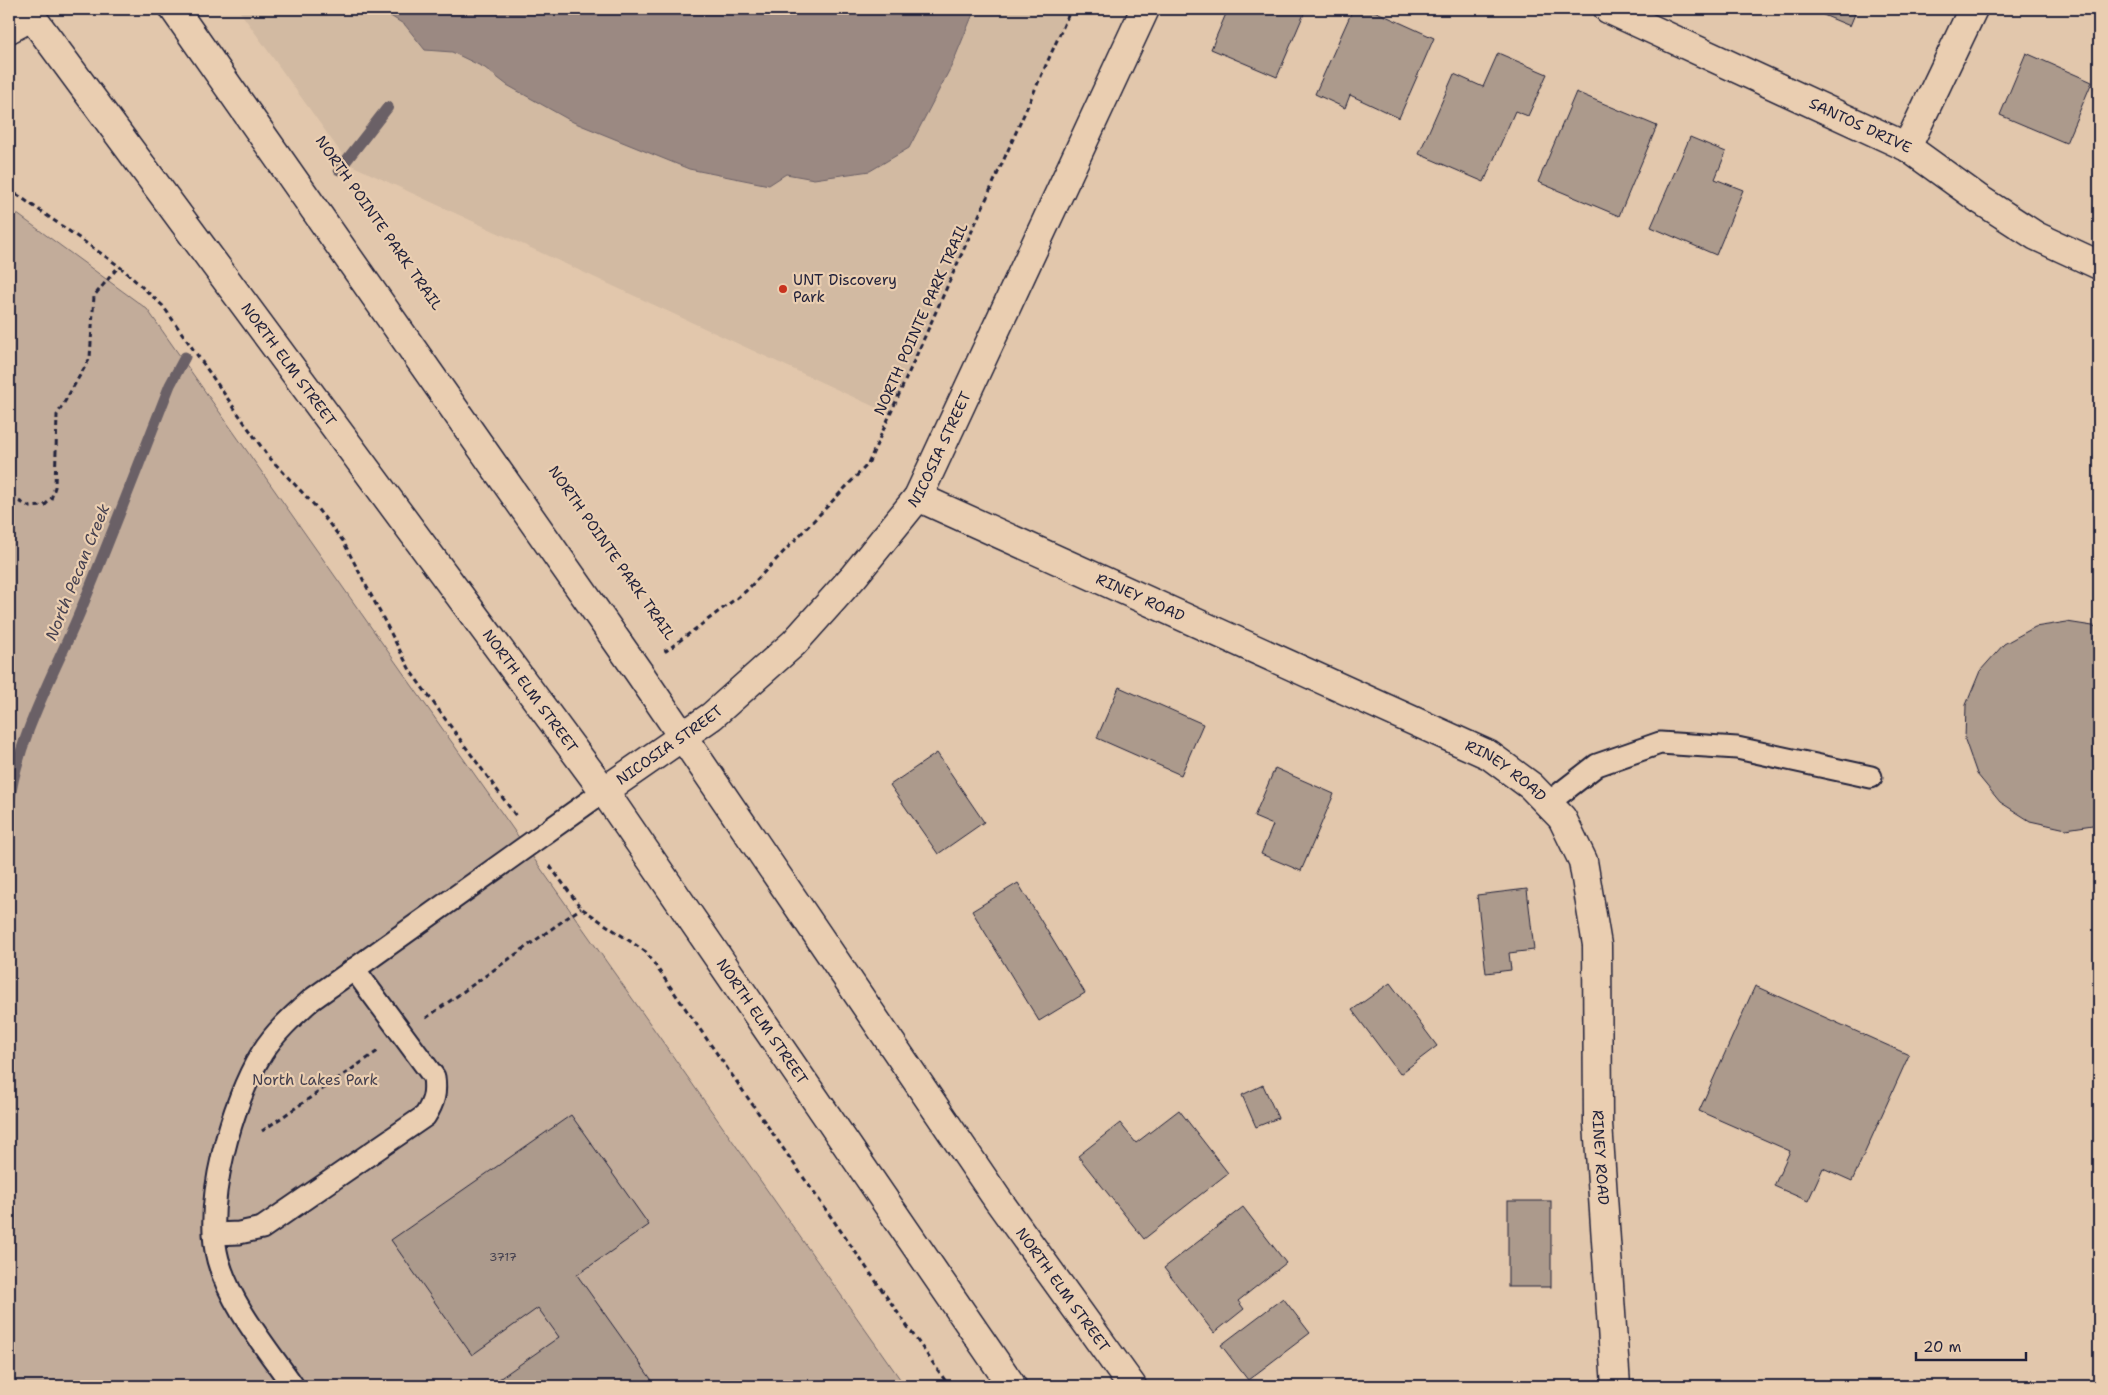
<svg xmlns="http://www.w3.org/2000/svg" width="2108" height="1395" font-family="'Shantell Sans',sans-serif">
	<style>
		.built { fill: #d2baa2 }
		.green { fill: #c2ac9a; stroke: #72676a }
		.water { fill: #9b8982; stroke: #6b6066 }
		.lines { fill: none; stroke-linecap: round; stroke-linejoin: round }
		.stream { stroke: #6b6066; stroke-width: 11 }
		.building { fill: #ac9a8c; stroke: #22223b }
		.service-casing { stroke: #22223b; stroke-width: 25 }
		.minor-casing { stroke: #22223b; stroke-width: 31 }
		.tertiary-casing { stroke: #22223b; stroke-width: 31 }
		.primary-casing { stroke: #22223b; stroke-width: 31 }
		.path { stroke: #22223b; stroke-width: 3; stroke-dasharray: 5 4; stroke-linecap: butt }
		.service { stroke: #eaceb1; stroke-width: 21 }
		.minor { stroke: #eaceb1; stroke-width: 28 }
		.tertiary { stroke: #eaceb1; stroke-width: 28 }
		.primary { stroke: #eaceb1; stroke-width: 28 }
		.poi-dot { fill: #c8321e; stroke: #eaceb1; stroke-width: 2 }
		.labels { text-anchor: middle; stroke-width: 4.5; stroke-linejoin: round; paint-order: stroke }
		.number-label { font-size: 12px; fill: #44404f }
		.street-label { font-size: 15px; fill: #22223b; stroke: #eaceb1 }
		.poi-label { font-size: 15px; fill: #22223b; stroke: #eaceb1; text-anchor: start }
		.park-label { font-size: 15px; fill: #423e4e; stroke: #eaceb1 }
		.water-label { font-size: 16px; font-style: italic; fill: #464150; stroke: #eaceb1 }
	</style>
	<rect width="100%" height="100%" fill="#e2c7ac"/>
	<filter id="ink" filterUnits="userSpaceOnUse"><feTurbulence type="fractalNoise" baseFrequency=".02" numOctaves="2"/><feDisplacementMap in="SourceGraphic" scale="10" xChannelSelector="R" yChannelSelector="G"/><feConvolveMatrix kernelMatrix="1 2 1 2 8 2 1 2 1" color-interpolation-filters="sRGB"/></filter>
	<g filter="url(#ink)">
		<path class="built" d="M238,9H1071L890,414L349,164Z"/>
		<path class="green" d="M9,208L147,309L905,1386H9Z"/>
		<path class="water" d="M379,9H975L952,65L909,148L870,171L814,179L786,174L769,185L689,169L573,122L507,85L485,68L452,52L425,50L405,25Z"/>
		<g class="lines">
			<g class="stream">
				<path d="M339,170L388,107"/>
				<path d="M9,804C18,736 54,674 80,612C111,537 140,461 170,385L185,357"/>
			</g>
		</g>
		<g class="building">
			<path d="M1228,9H1306L1277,77L1211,49Z"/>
			<path d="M1353,9H1370L1434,38L1399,118L1350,95L1345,108L1315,94Z"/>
			<path d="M1809,9H1857L1850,26Z"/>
			<path d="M1498,53L1547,74L1528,116L1515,111L1484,182L1419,154L1454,74L1483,87Z"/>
			<path d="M2026,53L2092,82L2066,143L2000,115Z"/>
			<path d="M1576,92L1657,126L1619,216L1538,182Z"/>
			<path d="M1690,137L1726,152L1715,179L1743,190L1716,255L1651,227Z"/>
			<path d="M2067,622L2099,627V824L2066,829L2030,821L2000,802L1977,774L1965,740L1966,705L1980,671L2004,644L2035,627Z"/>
			<path d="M1119,687L1203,724L1181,775L1097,738Z"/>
			<path d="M937,753L984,822L938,854L890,785Z"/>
			<path d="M1275,768L1334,794L1301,871L1261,854L1273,825L1254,817Z"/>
			<path d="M1018,883L1085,993L1039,1021L972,911Z"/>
			<path d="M1527,889L1534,950L1509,953L1511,970L1486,973L1477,895Z"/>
			<path d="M1390,983L1437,1046L1400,1074L1352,1010Z"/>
			<path d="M1755,986L1909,1055L1852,1181L1823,1168L1808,1201L1774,1186L1790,1151L1699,1111Z"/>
			<path d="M1263,1085L1278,1118L1256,1127L1242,1095Z"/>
			<path d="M1179,1110L1228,1173L1144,1239L1078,1156L1120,1123L1136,1143Z"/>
			<path d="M571,1115L649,1225L577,1275L656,1386H494L492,1384L559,1337L538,1308L472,1355L391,1240Z"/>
			<rect x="1508" y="1201" width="43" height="86"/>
			<path d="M1243,1207L1286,1263L1238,1301L1244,1309L1214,1333L1164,1268Z"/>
			<path d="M1283,1298L1310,1333L1248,1380L1221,1345Z"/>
		</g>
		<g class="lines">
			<defs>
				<g id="service">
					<path d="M1548,803L1597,765L1660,743L1737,748L1871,777"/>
					<path d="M215,1234L239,1233L262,1228L425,1116C434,1102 436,1093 434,1077L354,969"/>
					<path d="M293,1386C266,1347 231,1306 218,1260C203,1204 232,1101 262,1053C275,1032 293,1016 311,1000L604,791"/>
				</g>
				<g id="minor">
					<path id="s1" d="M1608,9L1907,147L1979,199L2036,236L2099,265"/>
					<path d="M9,29L31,17"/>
					<path d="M1907,147L1973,9"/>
					<path id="s2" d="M918,497L1489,755L1531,786L1562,818L1583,861L1597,945L1598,1124L1616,1386"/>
				</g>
				<g id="tertiary">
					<path id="s3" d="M604,791L712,716L794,643L854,576L918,497L1145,9"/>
				</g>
				<g id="primary">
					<path id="s4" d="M26,9L604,791L1012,1386"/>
					<path id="s5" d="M174,9L640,674L998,1200L1132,1386"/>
				</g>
			</defs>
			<use href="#service" class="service-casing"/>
			<use href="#minor" class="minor-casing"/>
			<use href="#tertiary" class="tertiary-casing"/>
			<use href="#primary" class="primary-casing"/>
			<g class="path">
				<path d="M9,189L119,266L163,306L267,455L315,506L343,541L411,672L516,816"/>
				<path d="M11,497L30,507L44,506L51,499L55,487L57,415L90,358L94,296L119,266"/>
				<path d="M665,649L666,651L746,591L868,464L1071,9"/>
				<path d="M550,866L581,908L646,952L949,1386"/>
				<path d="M426,1018L581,908"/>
				<path d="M262,1131L378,1051"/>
			</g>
			<use href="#service" class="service"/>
			<use href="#minor" class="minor"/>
			<use href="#tertiary" class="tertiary"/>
			<use href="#primary" class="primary"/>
		</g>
	</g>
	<circle class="poi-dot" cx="783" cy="289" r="5"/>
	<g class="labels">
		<g class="number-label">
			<text x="503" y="1261">3717</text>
		</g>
		<g class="street-label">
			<text dy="5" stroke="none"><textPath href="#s1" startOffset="278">SANTOS DRIVE</textPath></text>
			<text transform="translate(379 223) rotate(55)" y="5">NORTH POINTE PARK TRAIL</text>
			<text transform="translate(921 319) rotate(-66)" y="5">NORTH POINTE PARK TRAIL</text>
			<text dy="5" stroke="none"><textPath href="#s4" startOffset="442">NORTH ELM STREET</textPath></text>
			<text dy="5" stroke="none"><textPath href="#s3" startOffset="485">NICOSIA STREET</textPath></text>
			<text transform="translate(612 553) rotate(55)" y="5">NORTH POINTE PARK TRAIL</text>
			<text dy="5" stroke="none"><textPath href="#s2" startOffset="244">RINEY ROAD</textPath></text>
			<text dy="5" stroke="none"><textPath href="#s4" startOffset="848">NORTH ELM STREET</textPath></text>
			<text dy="5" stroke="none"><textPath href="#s3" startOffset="80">NICOSIA STREET</textPath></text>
			<text dy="5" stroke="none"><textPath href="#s2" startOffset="649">RINEY ROAD</textPath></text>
			<text dy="5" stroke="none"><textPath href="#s4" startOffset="1252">NORTH ELM STREET</textPath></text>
			<text dy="5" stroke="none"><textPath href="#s2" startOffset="1069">RINEY ROAD</textPath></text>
			<text dy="5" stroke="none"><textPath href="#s5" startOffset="1559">NORTH ELM STREET</textPath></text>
		</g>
		<g class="poi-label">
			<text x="793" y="285">UNT Discovery<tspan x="793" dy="17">Park</tspan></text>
		</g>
		<g class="park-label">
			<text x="315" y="1085">North Lakes Park</text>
		</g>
		<g class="water-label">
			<text transform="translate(77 572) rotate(-68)" y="6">North Pecan Creek</text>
		</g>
	</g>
	<rect width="2108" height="1395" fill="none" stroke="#eaceb1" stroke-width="30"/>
	<rect x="15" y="15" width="2078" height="1365" fill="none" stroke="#22223b" stroke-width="2" filter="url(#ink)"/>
	<path d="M1916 1352v8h110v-8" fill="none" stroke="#22223b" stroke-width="2.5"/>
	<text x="1923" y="1352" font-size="15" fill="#22223b" stroke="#eaceb1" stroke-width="4" paint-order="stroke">20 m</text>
</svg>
